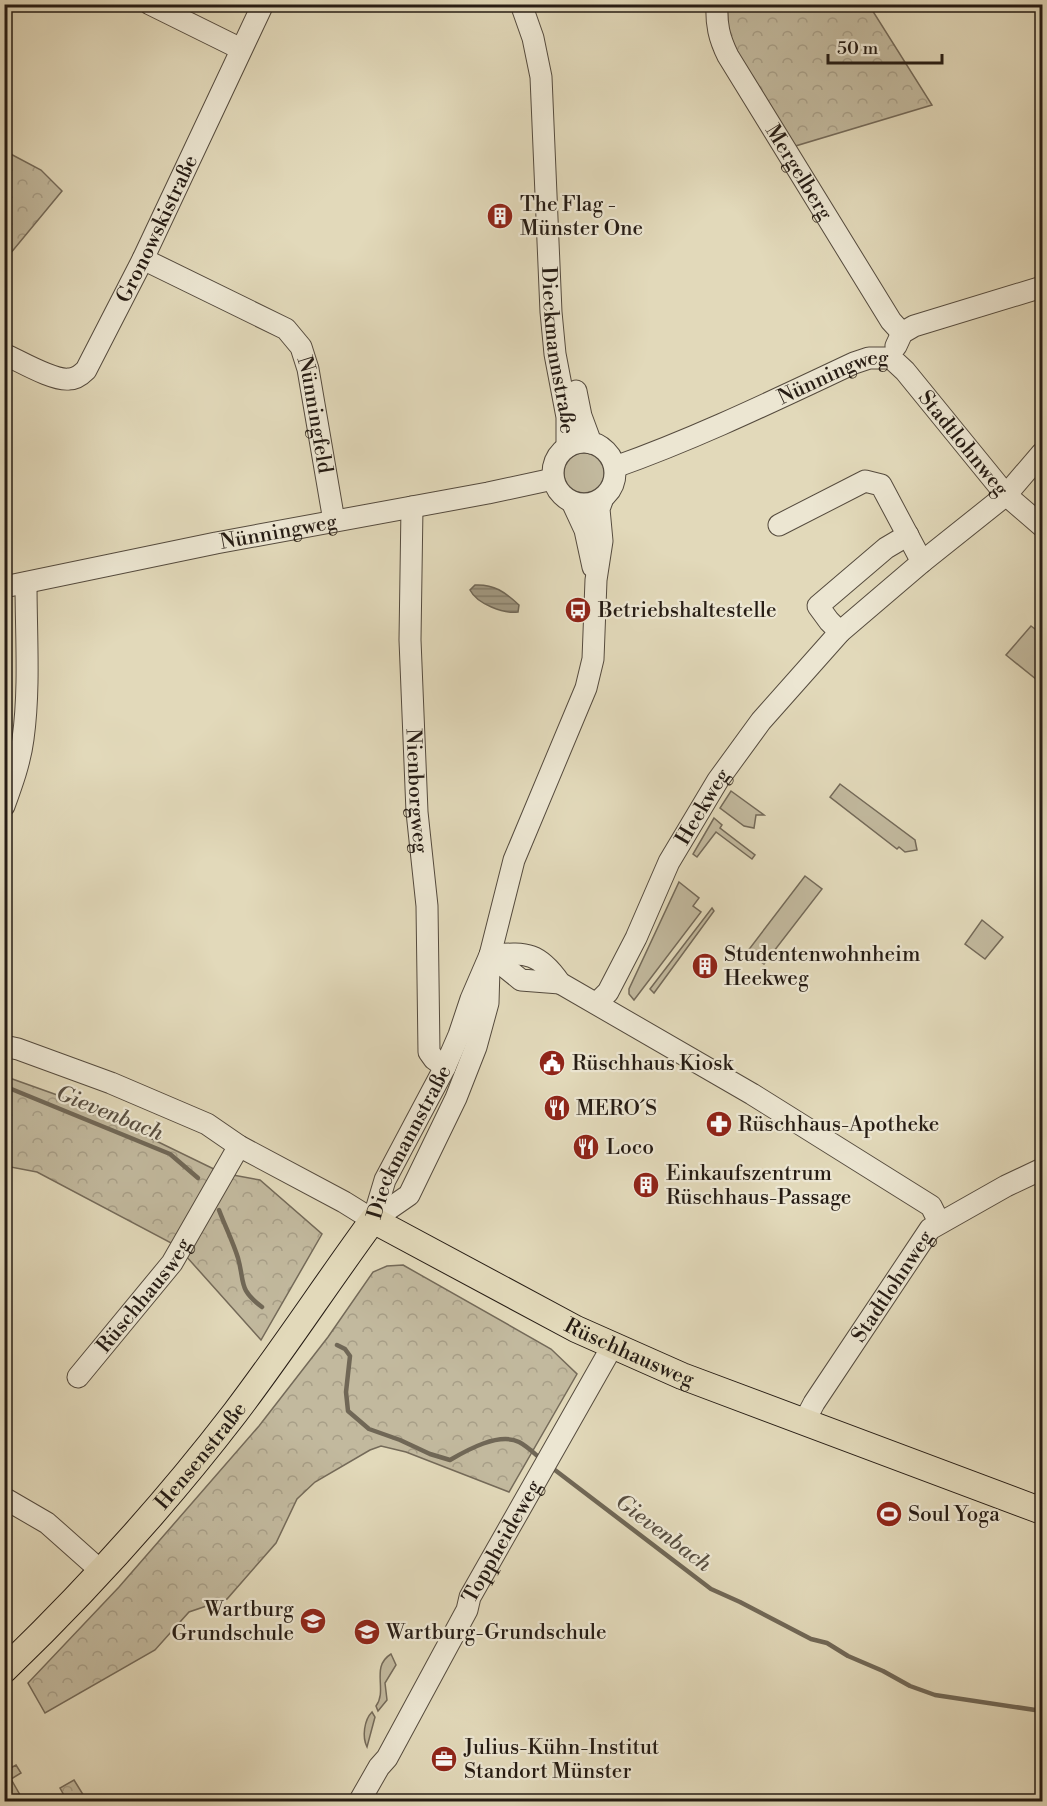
<svg xmlns="http://www.w3.org/2000/svg" width="1047" height="1806" font-family="'Libre Bodoni',serif">
	<style>
		.grass { fill: #c2b99e; stroke: #746a59; stroke-width: 1.5 }
		.park { fill: url(#park-crowns); stroke: #746a59; stroke-width: 1.5 }
		.water { fill: url(#water-rules); stroke: #706756; stroke-width: 1.5 }
		.lines { fill: none; stroke-linecap: round; stroke-linejoin: round }
		.stream { stroke: #706756; stroke-width: 4.5 }
		.minor-casing { stroke: #554b3e; stroke-width: 23 }
		.major-casing { stroke: #261c14; stroke-width: 28 }
		.minor { stroke: #ece6d2; stroke-width: 21 }
		.major { stroke: #e2d9ba; stroke-width: 26 }
		.labels { text-anchor: middle; stroke-width: 4.5; stroke-linejoin: round; paint-order: stroke }
		.street-label { font-size: 21px; fill: #261c14; stroke: #ece6d2 }
		.poi-label { font-size: 21px; fill: #261c14; stroke: #ece6d2; text-anchor: start }
		.water-label { font-size: 22px; font-style: italic; fill: #584e40; stroke: #ece6d2 }
	</style>
	<defs>
		<pattern id="park-crowns" width="20" height="18" patternUnits="userSpaceOnUse" patternTransform="scale(1.5)"><rect width="20" height="18" fill="#c2b99e"/><path d="M2 6a3 3 0 1 1 6 0M12 15a3 3 0 1 1 6 0" fill="none" stroke="#a79e87"/></pattern>
		<pattern id="water-rules" width="6" height="5" patternUnits="userSpaceOnUse" patternTransform="scale(1.5)"><rect width="6" height="5" fill="#a29982"/><path d="M0 2.5h6" fill="none" stroke="#847c69"/></pattern>
	</defs>
	<rect width="100%" height="100%" fill="#e2d9ba"/>
	<filter id="stains"><feTurbulence type="fractalNoise" baseFrequency=".00333" numOctaves="4"/><feColorMatrix values="0 0 0 0 .2 0 0 0 0 .09 0 0 0 0 .02 0 0 0 .5 -.17"/></filter>
	<radialGradient id="worn" r=".72"><stop offset=".6" stop-color="#630" stop-opacity="0"/><stop offset="1" stop-color="#630" stop-opacity=".3"/></radialGradient>
	<g class="grass">
		<circle cx="584" cy="473" r="20"/>
		<path d="M1031,626L1039,632L1042,628V684L1006,655Z"/>
		<path d="M840,784L915,840L917,850L905,852L899,847L897,849L830,797Z"/>
		<path d="M731,791L764,815H756L754,828L744,826L720,808Z"/>
		<path d="M714,818L722,825L720,828L755,855L752,859L716,832L697,857L693,854Z"/>
		<path d="M805,876L822,889L764,964L747,952Z"/>
		<path d="M679,882L699,898L693,906L701,912L634,1000L629,994V989Z"/>
		<path d="M712,908L714,911L654,993L650,989Z"/>
		<path d="M982,920L1003,937L985,959L965,944Z"/>
		<path d="M391,1654L396,1665L385,1683L387,1700L378,1711L376,1706C388,1690 370,1667 391,1654Z"/>
		<path d="M372,1712L375,1717L367,1747C362,1737 364,1720 372,1712Z"/>
	</g>
	<g class="park">
		<path d="M727,5H869L932,105L792,147L729,42Z"/>
		<path d="M5,151L41,170L62,191L5,260Z"/>
		<path d="M4,1076L74,1101L222,1173L260,1180L322,1234L261,1340L177,1246L37,1172L5,1166Z"/>
		<path d="M403,1265L551,1349L577,1374L509,1492L406,1452L381,1446L370,1450L315,1482L297,1499L276,1543L227,1599L189,1612L155,1650L45,1713L28,1683L119,1587L259,1426L328,1337L373,1272L387,1266Z"/>
		<path d="M16,1765L21,1773L11,1779L23,1800L33,1795L36,1801H5V1771Z"/>
		<path d="M74,1780L87,1801H62L66,1799L60,1788Z"/>
	</g>
	<path class="water" d="M475,585C494,584 505,592 519,605L518,612C504,614 477,604 470,590Z"/>
	<g class="lines">
		<g class="stream">
			<path d="M4,1086L170,1154L198,1178"/>
			<path d="M219,1210C225,1226 233,1242 238,1258C245,1283 238,1289 262,1307"/>
			<path d="M337,1345L345,1349L350,1356L346,1392L348,1411L369,1429L400,1440L430,1454L450,1460C467,1450 499,1432 519,1442C527,1446 535,1454 542,1460"/>
			<path d="M551,1467L711,1589L740,1602L811,1639L827,1643L848,1656L883,1671L910,1686L935,1695L1042,1711"/>
		</g>
		<defs>
			<g id="minor">
				<path d="M150,4L241,49"/>
				<path id="s1" d="M521,4L533,38L541,77L551,312L555,354L567,417V447"/>
				<path id="s2" d="M717,4C716,24 719,38 728,56L891,321L902,333"/>
				<path id="s3" d="M143,259L286,329L301,347L308,369L334,521"/>
				<path d="M896,346L902,333L914,326L1042,287"/>
				<path id="s4" d="M4,354C20,361 53,381 69,379C76,379 81,375 86,370L143,259L263,4"/>
				<path id="s5" d="M891,358L905,371L1006,495L1042,526"/>
				<path d="M576,391L581,416L591,443"/>
				<circle cx="584" cy="473" r="31"/>
				<path id="s6" d="M615,467C697,438 775,400 854,363L869,358H891"/>
				<path d="M572,502L585,530L593,567"/>
				<path id="s7" d="M412,507L410,640L417,812L427,906L429,1052L434,1059L445,1067"/>
				<path d="M779,525L865,481L881,485L922,562"/>
				<path id="s8" d="M4,587L216,543L488,493L553,479"/>
				<path d="M840,632L829,621L818,606L886,548L908,535"/>
				<path d="M4,806C12,784 20,762 23,739C30,688 26,635 26,583"/>
				<path d="M490,955C526,953 538,951 560,983L752,1094L931,1206L939,1222"/>
				<path d="M490,955L521,980L560,983"/>
				<path id="s9" d="M597,1003L608,992L636,938L669,862L718,780L761,721L840,632L922,562L1006,495L1042,453"/>
				<path d="M4,1046L18,1049L111,1083L207,1124L239,1146L344,1202L373,1220"/>
				<path id="s10" d="M373,1220L385,1180L445,1067L459,1035L471,999L490,955L514,860L586,688L593,659L596,580L602,541L599,509L603,498"/>
				<path d="M373,1220L409,1195L456,1098L476,1047L488,1003L489,968"/>
				<path id="s11" d="M78,1377L172,1263L239,1146"/>
				<path id="s12" d="M804,1422L814,1403L930,1229L1006,1186L1042,1169"/>
				<path d="M4,1498L47,1523L101,1571"/>
				<path id="s13" d="M359,1802L379,1767L387,1758L467,1610L470,1597L613,1345"/>
			</g>
			<g id="major">
				<path id="s14" d="M4,1670C87,1590 165,1504 235,1413C283,1350 326,1284 373,1220L576,1329L682,1376L1042,1511"/>
			</g>
		</defs>
		<use href="#minor" class="minor-casing"/>
		<use href="#major" class="major-casing"/>
		<use href="#minor" class="minor"/>
		<use href="#major" class="major"/>
	</g>
	<defs>
		<symbol id="building-disc" viewBox="-11 -11 22 22"><circle r="9.5" fill="#8f2418" stroke="#ece6d2"/><path d="M-4-6H4V6H1V3H-1V6H-4ZM-2.5-4.3h1.7v1.8h-1.7ZM.8-4.3h1.7v1.8H.8ZM-2.5-1h1.7V.8h-1.7ZM.8-1h1.7V.8H.8Z" fill="#fff"/></symbol>
		<symbol id="bus-disc" viewBox="-11 -11 22 22"><circle r="9.5" fill="#8f2418" stroke="#ece6d2"/><path d="M-5-6H5V4H4V6H2V4H-2V6H-4V4H-5ZM-3.5-4V0h7V-4ZM-3.5 1.2v1.5H-2V1.2ZM2 1.2v1.5H3.5V1.2Z" fill="#fff"/></symbol>
		<symbol id="civic-disc" viewBox="-11 -11 22 22"><circle r="9.5" fill="#8f2418" stroke="#ece6d2"/><path d="M-.6-6.5H3V-4.5H.6V-3L4-1V1h2V6H-6V1h2V-1L-.6-3ZM-1.2 2.5V6h2.4V2.5Z" fill="#fff"/></symbol>
		<symbol id="restaurant-disc" viewBox="-11 -11 22 22"><circle r="9.5" fill="#8f2418" stroke="#ece6d2"/><path d="M-5-6h1v4h1v-4h1v4h1v-4h1v5L-1.5 .5V6h-2V.5L-5-1ZM5-6V6H3V1.5H1.5Q1.5-4 5-6Z" fill="#fff"/></symbol>
		<symbol id="pharmacy-disc" viewBox="-11 -11 22 22"><circle r="9.5" fill="#8f2418" stroke="#ece6d2"/><path d="M-2-6h4v4h4v4h-4v4h-4v-4h-4v-4h4Z" fill="#fff"/></symbol>
		<symbol id="stadium-disc" viewBox="-11 -11 22 22"><circle r="9.5" fill="#8f2418" stroke="#ece6d2"/><path d="M0-5a6.5 5 0 1 0 0 10a6.5 5 0 1 0 0-10ZM-3.5-1.8h7v3.6h-7Z" fill="#fff"/></symbol>
		<symbol id="school-disc" viewBox="-11 -11 22 22"><circle r="9.5" fill="#8f2418" stroke="#ece6d2"/><path d="M0-5L7-2L0 1L-7-2ZM-4 1L0 2.5L4 1V4Q0 6-4 4Z" fill="#fff"/></symbol>
		<symbol id="office-disc" viewBox="-11 -11 22 22"><circle r="9.5" fill="#8f2418" stroke="#ece6d2"/><path d="M-6-3h4V-5.5h4V-3h4V5H-6ZM-1-4.5V-3h2v-1.5ZM-6 0V1H6V0Z" fill="#fff"/></symbol>
	</defs>
	<g fill-rule="evenodd">
		<use href="#building-disc" x="485" y="201" width="30" height="30"/>
		<use href="#bus-disc" x="563" y="595" width="30" height="30"/>
		<use href="#building-disc" x="690" y="951" width="30" height="30"/>
		<use href="#civic-disc" x="537" y="1048" width="30" height="30"/>
		<use href="#restaurant-disc" x="542" y="1093" width="30" height="30"/>
		<use href="#pharmacy-disc" x="704" y="1109" width="30" height="30"/>
		<use href="#restaurant-disc" x="571" y="1132" width="30" height="30"/>
		<use href="#building-disc" x="631" y="1170" width="30" height="30"/>
		<use href="#stadium-disc" x="874" y="1499" width="30" height="30"/>
		<use href="#school-disc" x="298" y="1606" width="30" height="30"/>
		<use href="#school-disc" x="352" y="1617" width="30" height="30"/>
		<use href="#office-disc" x="429" y="1744" width="30" height="30"/>
	</g>
	<g class="labels">
		<g class="street-label">
			<text dy="7" stroke="none"><textPath href="#s2" startOffset="190">Mergelberg</textPath></text>
			<text dy="7" stroke="none"><textPath href="#s4" startOffset="248">Gronowskistraße</textPath></text>
			<text dy="7" stroke="none"><textPath href="#s1" startOffset="350">Dieckmannstraße</textPath></text>
			<text dy="7" stroke="none"><textPath href="#s6" startOffset="237">Nünningweg</textPath></text>
			<text dy="7" stroke="none"><textPath href="#s3" startOffset="252">Nünningfeld</textPath></text>
			<text dy="7" stroke="none"><textPath href="#s5" startOffset="112">Stadtlohnweg</textPath></text>
			<text dy="7" stroke="none"><textPath href="#s8" startOffset="280">Nünningweg</textPath></text>
			<text dy="7" stroke="none"><textPath href="#s7" startOffset="284">Nienborgweg</textPath></text>
			<text dy="7" stroke="none"><textPath href="#s9" startOffset="224">Heekweg</textPath></text>
			<text dy="7" stroke="none"><textPath href="#s10" startOffset="86">Dieckmannstraße</textPath></text>
			<text dy="7" stroke="none"><textPath href="#s12" startOffset="162">Stadtlohnweg</textPath></text>
			<text dy="7" stroke="none"><textPath href="#s11" startOffset="105">Rüschhausweg</textPath></text>
			<text dy="7" stroke="none"><textPath href="#s14" startOffset="872">Rüschhausweg</textPath></text>
			<text dy="7" stroke="none"><textPath href="#s14" startOffset="291">Hensenstraße</textPath></text>
			<text dy="7" stroke="none"><textPath href="#s13" startOffset="298">Toppheideweg</textPath></text>
		</g>
		<g class="poi-label">
			<text x="520" y="211">The Flag -<tspan x="520" dy="24">Münster One</tspan></text>
			<text x="598" y="617">Betriebshaltestelle</text>
			<text x="724" y="961">Studentenwohnheim<tspan x="724" dy="24">Heekweg</tspan></text>
			<text x="572" y="1070">Rüschhaus Kiosk</text>
			<text x="576" y="1115">MERO´S</text>
			<text x="738" y="1131">Rüschhaus-Apotheke</text>
			<text x="606" y="1154">Loco</text>
			<text x="666" y="1180">Einkaufszentrum<tspan x="666" dy="24">Rüschhaus-Passage</tspan></text>
			<text x="908" y="1521">Soul Yoga</text>
			<text x="294" y="1616" text-anchor="end">Wartburg<tspan x="294" dy="24">Grundschule</tspan></text>
			<text x="386" y="1639">Wartburg-Grundschule</text>
			<text x="464" y="1754">Julius-Kühn-Institut<tspan x="464" dy="24">Standort Münster</tspan></text>
		</g>
		<g class="water-label">
			<text transform="translate(110 1112) rotate(22)" y="8">Gievenbach</text>
			<text transform="translate(664 1532) rotate(37)" y="8">Gievenbach</text>
		</g>
	</g>
	<rect width="1047" height="1806" fill="none" stroke="#e2d9ba" stroke-width="24"/>
	<rect x="6" y="6" width="1035" height="1794" fill="none" stroke="#261c14" stroke-width="3"/>
	<rect x="12" y="12" width="1023" height="1782" fill="none" stroke="#261c14" stroke-width="1.5"/>
	<path d="M828 54v9h114v-9" fill="none" stroke="#261c14" stroke-width="3"/>
	<text x="837" y="54" font-size="18" fill="#261c14" stroke="#ece6d2" stroke-width="4.5" paint-order="stroke">50 m</text>
	<rect width="100%" height="100%" filter="url(#stains)"/>
	<rect width="100%" height="100%" fill="url(#worn)"/>
</svg>
